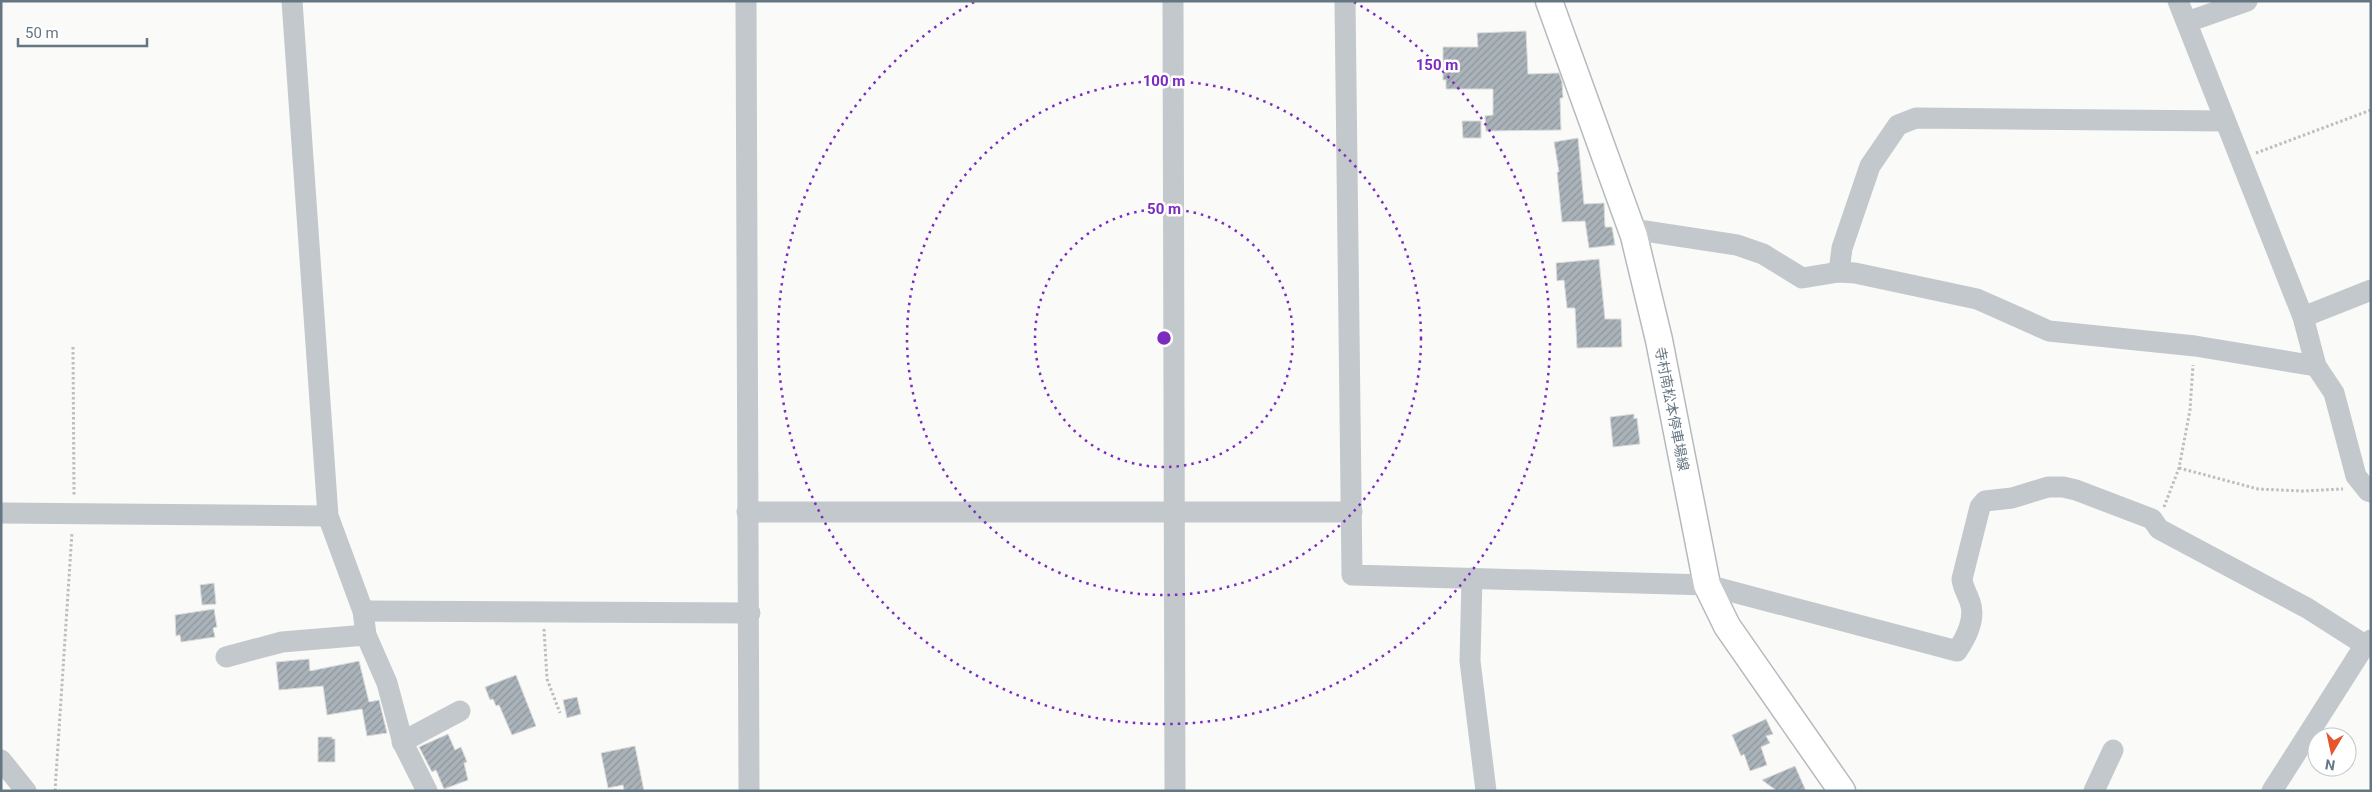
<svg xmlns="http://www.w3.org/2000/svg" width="2372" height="792" font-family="Roboto,'Noto Sans JP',sans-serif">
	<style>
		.building { fill: url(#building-hatch); stroke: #dcdcda }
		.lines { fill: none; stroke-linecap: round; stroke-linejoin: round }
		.major-casing { stroke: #b5babe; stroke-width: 29 }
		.path { stroke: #bbbfc2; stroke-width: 3; stroke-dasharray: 2.5 2.5; stroke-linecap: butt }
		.minor { stroke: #c3c8cc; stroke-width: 21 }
		.major { stroke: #fff; stroke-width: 26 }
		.ring { fill: none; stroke: #7b2cbf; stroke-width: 2.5; stroke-dasharray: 2.5 5 }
		.labels { text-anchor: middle; stroke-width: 5; stroke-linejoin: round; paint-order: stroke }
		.street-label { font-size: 14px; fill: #657683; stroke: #fff }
		.centre { fill: #7b2cbf; stroke: #fff; stroke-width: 2.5 }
		.ring-label { font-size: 15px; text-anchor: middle; font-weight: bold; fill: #7b2cbf; stroke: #fff; stroke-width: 5; stroke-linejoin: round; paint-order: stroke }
	</style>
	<defs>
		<pattern id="building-hatch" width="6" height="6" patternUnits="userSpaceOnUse" patternTransform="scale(1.25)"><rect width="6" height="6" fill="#aab3b9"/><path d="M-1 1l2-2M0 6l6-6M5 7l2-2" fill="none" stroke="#8e969c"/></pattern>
	</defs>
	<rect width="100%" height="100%" fill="#fafaf8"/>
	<g class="building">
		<path d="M1526,31L1528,74L1559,73L1562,82L1563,98H1560L1561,130L1486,131L1485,116L1493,115V89H1446V80H1443V47H1478L1477,33Z"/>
		<path d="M1462,121H1481V138H1463Z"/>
		<path d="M1578,138L1584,204L1604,203L1605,227H1612L1615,245L1589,248L1585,221L1562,222L1557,172H1559L1554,142Z"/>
		<path d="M1599,259L1605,319H1621L1622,347L1577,348L1575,308H1567L1564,280L1557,281L1556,263Z"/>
		<path d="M1634,414V419L1637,418L1640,444L1613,447L1610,417Z"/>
		<path d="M214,583L216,604L202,605L200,585Z"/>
		<path d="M214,609L217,627L213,628L215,637L181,642L180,635L176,636L175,615Z"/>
		<path d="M309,659L310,671L359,661L369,702L379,700L387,733L367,736L362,709L327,715L323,686L279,690L276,662Z"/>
		<path d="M516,675L536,726L512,735L499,705L496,706L493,699L490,700L485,687Z"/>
		<path d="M577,697L581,714L567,718L563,700Z"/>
		<path d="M1766,719L1773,734L1766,736L1770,743L1761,747L1767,765L1750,771L1744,754L1741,756L1732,735Z"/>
		<path d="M448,734L455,750L461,747L467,762L464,763L468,780L444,789L436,770L432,772L419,747Z"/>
		<path d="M318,737H332V739H335V762H318Z"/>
		<path d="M635,746L644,791H624L623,785L608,788L601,753Z"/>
		<path d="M1795,766L1806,791H1777L1762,780Z"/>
	</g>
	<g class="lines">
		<defs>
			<path id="major" d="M1549,1L1634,236L1659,340L1707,585L1727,626L1842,791"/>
		</defs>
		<use href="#major" class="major-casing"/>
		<g class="path">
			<path d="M2256,153L2371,110"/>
			<path d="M73,347L74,496"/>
			<path d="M2179,468L2258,489L2302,491L2343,489"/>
			<path d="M2164,507L2179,468L2190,410L2193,365"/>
			<path d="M544,629L547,679L560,713"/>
			<path d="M55,791L72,532"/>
		</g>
		<g class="minor">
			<path d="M292,1L328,516L363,611L366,635L387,683L403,743L427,791"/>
			<path d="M746,1L749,791"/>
			<path d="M1173,1L1175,791"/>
			<path d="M1345,1L1352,575L1707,585L1957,651C1966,638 1976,618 1970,602C1967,593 1963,588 1962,579L1980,507L1985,501L2012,498L2048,487H2063L2076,490L2152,519L2159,529L2307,608L2365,645"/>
			<path d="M2178,1L2303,317L2316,366L2334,393L2356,476L2368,491L2371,492"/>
			<path d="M2187,22L2247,1"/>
			<path d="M2225,121L1916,118L1898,125L1870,166L1842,248L1839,272L1855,273L1977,299L2049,331L2195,346L2316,366"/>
			<path d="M1632,229L1737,245L1763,254L1802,278L1839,272"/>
			<path d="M2303,317L2371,290"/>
			<path d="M747,512H1352"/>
			<path d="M1,513L328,516"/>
			<path d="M1472,578L1470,661L1486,791"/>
			<path d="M363,611L750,613"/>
			<path d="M226,657L282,642L366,635"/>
			<path d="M402,742L460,711"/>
			<path d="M1,760L26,791"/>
			<path d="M2094,791L2113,750"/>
			<path d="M2272,791L2365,645L2371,640"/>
		</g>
		<use href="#major" class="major"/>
	</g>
	<g class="ring">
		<circle cx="1164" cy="338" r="129"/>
		<circle cx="1164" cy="338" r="257"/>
		<path d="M1354 2A386 386 0 1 1 974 2"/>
	</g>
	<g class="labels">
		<g class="street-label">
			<text transform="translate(1672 409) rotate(79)" y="5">寺村南松本停車場線</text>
		</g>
	</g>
	<circle cx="1164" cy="338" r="8" class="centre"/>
	<g class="ring-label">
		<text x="1437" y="70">150 m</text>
		<text x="1164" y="86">100 m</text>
		<text x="1164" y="214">50 m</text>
	</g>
	<rect width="2372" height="792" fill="none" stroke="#657683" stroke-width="5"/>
	<g transform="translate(2332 752) rotate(189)"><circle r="24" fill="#ffffff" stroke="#c1c8cd"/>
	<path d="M0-4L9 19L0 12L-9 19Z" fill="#e4572e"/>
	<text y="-8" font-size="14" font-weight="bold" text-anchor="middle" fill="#657683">N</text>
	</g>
	<path d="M18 38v8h129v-8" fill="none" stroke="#657683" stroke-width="2.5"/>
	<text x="25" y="38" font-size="15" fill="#657683" stroke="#ffffff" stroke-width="4" paint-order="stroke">50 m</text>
</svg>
